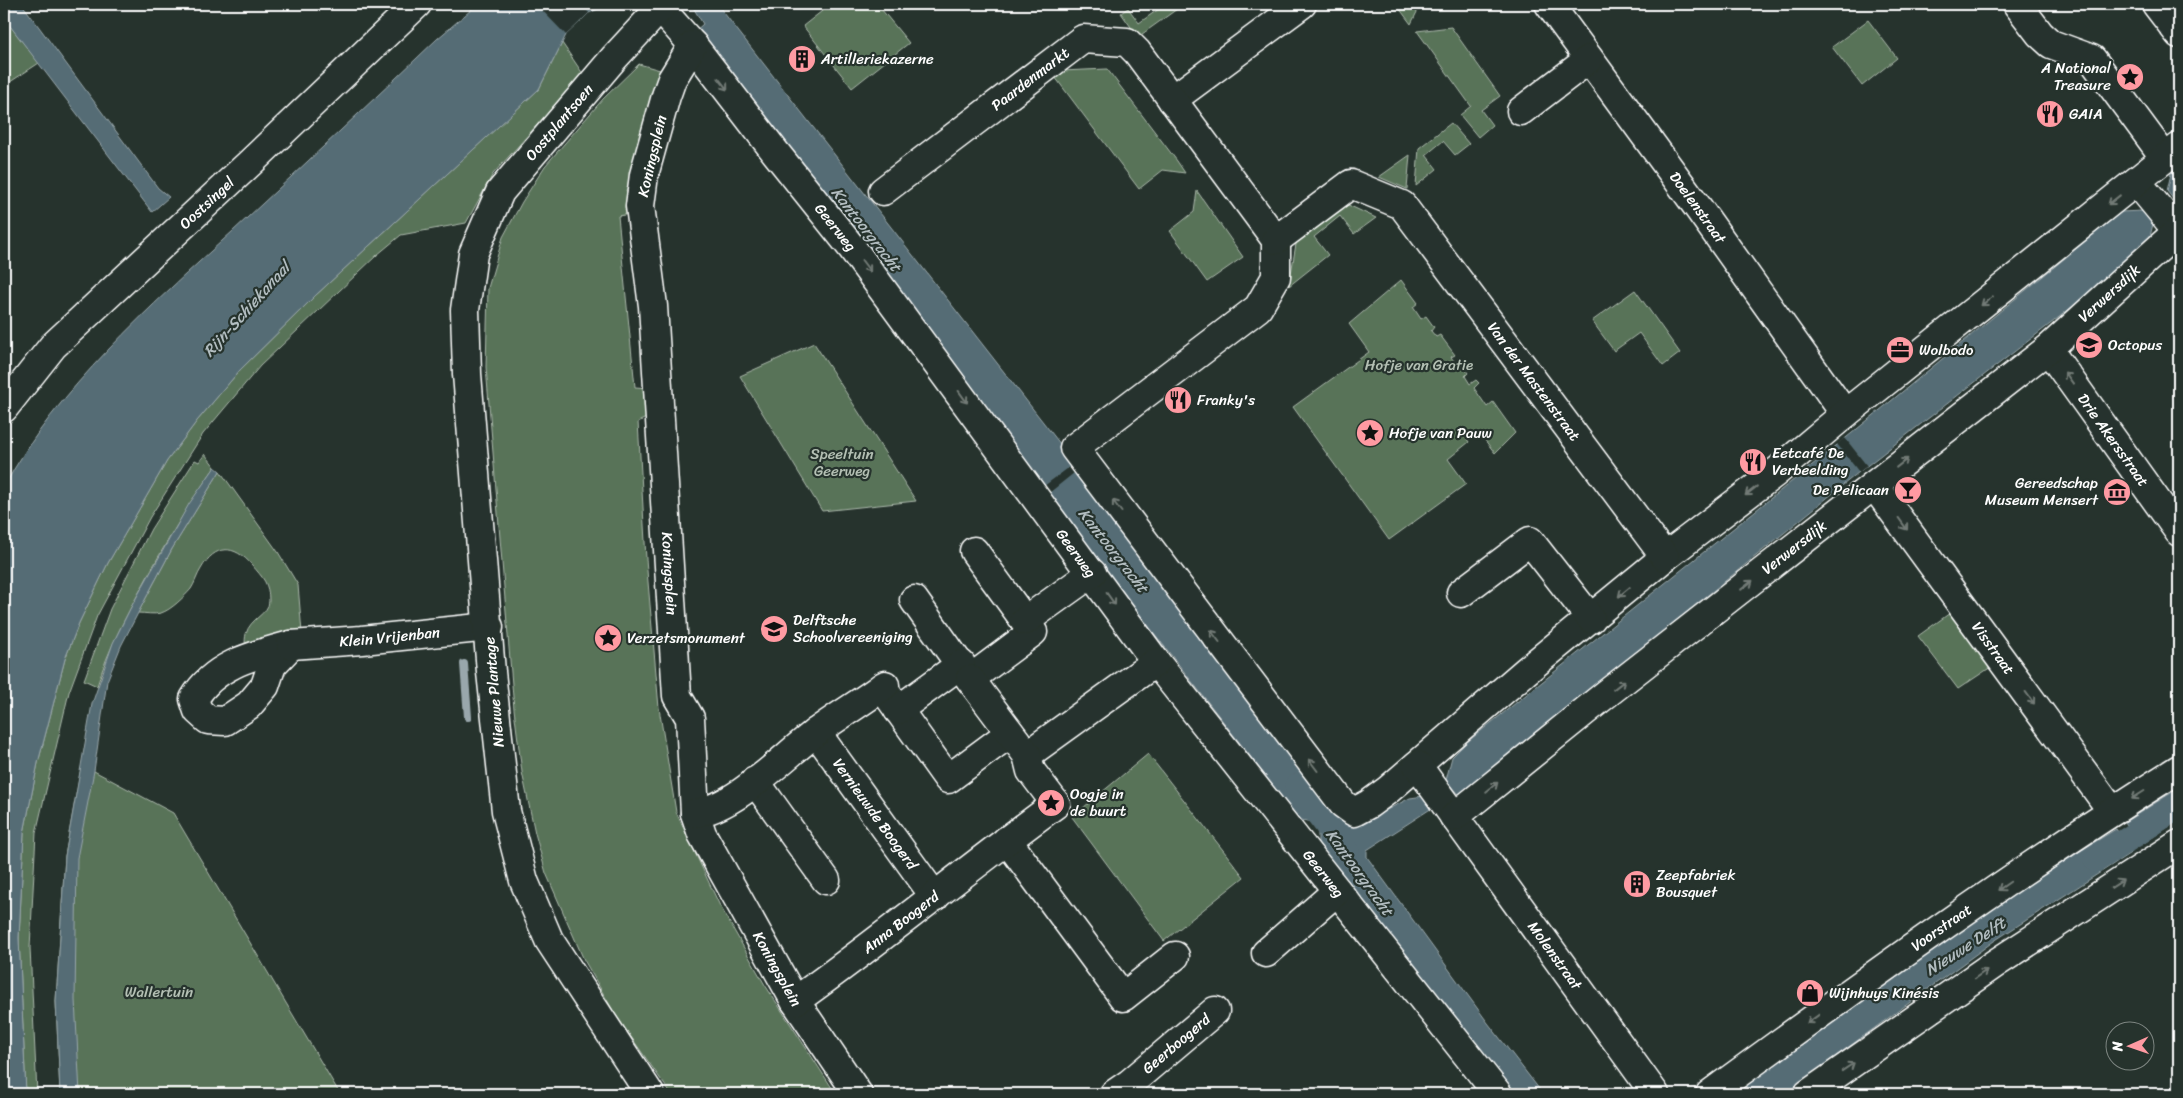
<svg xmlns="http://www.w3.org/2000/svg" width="2183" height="1098" font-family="Sriracha,sans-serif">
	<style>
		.green { fill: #587359; stroke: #acb9ac }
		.water { fill: #556c74; stroke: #99a7ac }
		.pier { fill: #26332d }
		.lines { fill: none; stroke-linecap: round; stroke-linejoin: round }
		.stream { stroke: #99a7ac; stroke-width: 8 }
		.canal { stroke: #556c74; stroke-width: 25 }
		.minor-casing { stroke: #fff; stroke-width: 31 }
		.minor { stroke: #26332d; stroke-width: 28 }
		.oneway { stroke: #727a76 }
		.labels { text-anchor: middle; stroke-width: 4.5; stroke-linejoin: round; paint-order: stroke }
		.poi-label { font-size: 15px; fill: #fff; stroke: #26332d; text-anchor: start }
		.street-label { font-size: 15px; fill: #fff; stroke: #26332d }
		.park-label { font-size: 15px; fill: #b4c0b4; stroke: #26332d }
		.water-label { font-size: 16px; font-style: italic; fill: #b2bdc0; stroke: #26332d }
	</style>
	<rect width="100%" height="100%" fill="#26332d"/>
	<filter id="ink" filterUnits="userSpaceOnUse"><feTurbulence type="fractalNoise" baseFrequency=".02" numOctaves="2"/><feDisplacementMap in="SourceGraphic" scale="10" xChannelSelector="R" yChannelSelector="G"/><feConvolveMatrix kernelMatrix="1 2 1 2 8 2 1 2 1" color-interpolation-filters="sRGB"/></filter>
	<g filter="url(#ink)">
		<g class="green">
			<path d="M831,4H877L909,43L852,88L803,26Z"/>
			<path d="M1166,4H1184L1138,37L1121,13L1128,8L1139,23Z"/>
			<path d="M1396,4H1421L1411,24Z"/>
			<path d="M4,18L39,63L4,86Z"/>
			<path d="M1868,20L1897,58L1862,86L1832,47Z"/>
			<path d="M1451,27L1500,96L1481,110L1492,125L1478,137L1460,115L1471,106L1417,31Z"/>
			<path d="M562,43L583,74L493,174L466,223L401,235L377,255L260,366L203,434L150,517L97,616L69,692L36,833L30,948L37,1094H26L19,938L24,833L38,763L65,659L79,623L108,563L167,461L197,421L240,370L316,295L539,89Z"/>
			<path d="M639,64L660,70L626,191L632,194L631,214L618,216L635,387L649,388L648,417L638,422L646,559L659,708L676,812L719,904L765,985L836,1094H671L615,1014L584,960L546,873L535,833L522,772L514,709L486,367L488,288L503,237L522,202L545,166L603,99Z"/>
			<path d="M1107,69L1177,161L1185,173L1163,170L1139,189L1055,77L1062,71Z"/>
			<path d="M1451,123L1469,144L1455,155L1443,141L1426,155L1437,169L1416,186L1419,148Z"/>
			<path d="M1410,155L1407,189L1379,177Z"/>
			<path d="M1197,191L1243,257L1207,282L1170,231L1194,212Z"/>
			<path d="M1344,203L1376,218L1354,234L1340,216L1314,237L1328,255L1289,286L1297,238Z"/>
			<path d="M1401,280L1418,303L1413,307L1421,319L1426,316L1434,327L1431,331L1436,337L1440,335L1455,355L1451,357L1456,364L1460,362L1468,373L1465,376L1470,384L1476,380L1479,383L1474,388L1487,407L1493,402L1515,433L1495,453L1480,434L1476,437L1473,434L1467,439L1469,442L1448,459L1466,484L1389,540L1293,407L1369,352L1349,324Z"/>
			<path d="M1635,290L1680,353L1663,366L1639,333L1614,351L1592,321Z"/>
			<path d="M814,343L916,501L822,511L740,376Z"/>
			<path d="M205,454L215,467C188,505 165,544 143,585C125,618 108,650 97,686L84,680L110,609L151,529L195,460L199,462Z"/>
			<path d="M220,471L278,552L298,585L303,645L246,657C246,650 244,641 246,634C250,618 269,614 269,601C269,583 263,578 252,565C234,544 215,544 201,569C197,575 195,583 191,589C184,597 171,610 161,613C154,615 145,613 138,613L172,549Z"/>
			<path d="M1957,608L1997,663L1958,689L1918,636Z"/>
			<path d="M1148,754L1244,877L1164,941L1072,817Z"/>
			<path d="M81,768L94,771L173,813L340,1094H60L56,1001L65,856Z"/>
		</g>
		<g class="water">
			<path d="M4,4H22L158,188L169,197L152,212L4,18Z"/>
			<path d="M478,4H609L589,13L566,35L539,89L316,295L240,370L197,421L167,461L108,563L79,623L65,659L38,763L24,833L19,938L26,1094H4V487C55,391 153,304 233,231C302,167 370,103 437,39Z"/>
			<path d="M691,4H717L1075,463L1327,797L1325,808L1309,821L1300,820L1125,596L953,363L694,32L703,24Z"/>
			<path d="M2179,161V205H2178L2167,191L2173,165Z"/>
			<path d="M2142,211L2153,224L2147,249L1859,472L1461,796L1455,791L1446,780L1452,757L1466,743L1857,429L2121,212Z"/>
			<path d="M215,467L220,471L172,549L138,613L121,646L107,681L94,771L77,858L75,1000L80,1094H60L56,1001L65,856L92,704L113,643L130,609L189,504Z"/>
			<path d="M2179,788V820L2141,845L2125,822Z"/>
			<path d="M1424,796L1432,808L1367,850V857L1488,1023L1543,1094H1513L1403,957L1318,843V833L1334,820L1371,818L1410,798Z"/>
			<path d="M2116,829L2132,852L1994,941L1784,1094H1724L1984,910Z"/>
		</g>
		<g class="pier">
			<path d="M536,4H581L589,13L566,35Z"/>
			<path d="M1845,438L1867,466L1859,472L1837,444Z"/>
			<path d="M1075,463L1079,469L1049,493L1044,486Z"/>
		</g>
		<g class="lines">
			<path class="stream" d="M464,664L468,717"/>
			<g class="canal">
				<path d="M1297,786L1347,852"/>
				<path d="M2096,860L2179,806"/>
			</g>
			<defs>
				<g id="minor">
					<path id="s1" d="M1549,4L1699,209L1845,414"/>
					<path d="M2017,4L2040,34L2051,44L2092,59L2165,158"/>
					<path d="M2156,4L2179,34"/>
					<path id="s2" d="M660,8L693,45L776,153L852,248L1156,662L1498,1094"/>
					<path id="s3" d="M693,45L672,79L666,96L644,175L640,206L653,306L677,696L690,718L695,813L702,834L795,1001L858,1094"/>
					<path d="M1172,100L1302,4"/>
					<path d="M1521,111L1589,59"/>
					<path d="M2137,182L2179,233"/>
					<path id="s4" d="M883,191L1083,39L1127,42L1137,52L1276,240V277L1258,308L1074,448L1343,804L1354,812L1369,804L1388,790L1526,671L1665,557L1775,473L1845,414L2179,147"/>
					<path id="s5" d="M1276,240L1351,184L1402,205L1665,557"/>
					<path id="s6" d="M2048,349L2179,532"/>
					<path id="s7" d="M4,408L53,346L250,163L417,4"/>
					<path id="s8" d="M1874,485L2112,811"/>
					<path d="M1461,593L1530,541L1591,619"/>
					<path d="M914,600L970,679L1033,632L974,551"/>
					<path d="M1025,621L1092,573"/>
					<path d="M291,645L272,665L265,686L249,705L225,721L208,720L198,711L194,699C214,664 255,655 291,645Z"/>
					<path id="s9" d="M291,645L362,640L489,627"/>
					<path d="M882,687L948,779L1010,733"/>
					<path d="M898,710L961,664"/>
					<path id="s10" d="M816,732L935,897"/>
					<path d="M1027,755L1156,662"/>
					<path id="s11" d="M1417,765L1655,1094"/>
					<path d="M755,781L826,880"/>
					<path d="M695,813C735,808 783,757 815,733C838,716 862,702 885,685"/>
					<path id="s12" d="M1454,817L1605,695L2048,349L2179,230"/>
					<path d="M1007,840L1123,997L1175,956"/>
					<path d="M1266,953L1337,891"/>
					<path id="s13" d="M795,1001C884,938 968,868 1056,804L1031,771L1027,755L970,679"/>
					<path id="s14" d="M650,1094L549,940L524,881L506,811L491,672L467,374L465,310L473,254L500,192L614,58L664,4"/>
					<path id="s15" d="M1114,1094L1130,1083L1215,1011"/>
					<path id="s16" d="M1710,1094C1863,982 2018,870 2179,769"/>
					<path d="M1808,1094L1996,963L2179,844"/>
				</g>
			</defs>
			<use href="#minor" class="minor-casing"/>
			<use href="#minor" class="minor"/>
		</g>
		<defs><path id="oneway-shaft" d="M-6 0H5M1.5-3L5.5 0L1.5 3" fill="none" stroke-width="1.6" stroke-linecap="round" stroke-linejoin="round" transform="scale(1.25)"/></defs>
		<g class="oneway">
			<use href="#oneway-shaft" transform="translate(723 84) rotate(52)"/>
			<use href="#oneway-shaft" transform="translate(2114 200) rotate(142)"/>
			<use href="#oneway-shaft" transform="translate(866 266) rotate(53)"/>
			<use href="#oneway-shaft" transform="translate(1987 301) rotate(142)"/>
			<use href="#oneway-shaft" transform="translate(2069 378) rotate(-126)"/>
			<use href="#oneway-shaft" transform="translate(963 397) rotate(54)"/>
			<use href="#oneway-shaft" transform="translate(1902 463) rotate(-38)"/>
			<use href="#oneway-shaft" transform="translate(1751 491) rotate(142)"/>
			<use href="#oneway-shaft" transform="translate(1117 506) rotate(-127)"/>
			<use href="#oneway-shaft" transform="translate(1903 524) rotate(54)"/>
			<use href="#oneway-shaft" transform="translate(1747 585) rotate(-38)"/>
			<use href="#oneway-shaft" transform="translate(1624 592) rotate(140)"/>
			<use href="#oneway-shaft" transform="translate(1111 599) rotate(54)"/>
			<use href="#oneway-shaft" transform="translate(1215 636) rotate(-127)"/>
			<use href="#oneway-shaft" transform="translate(1619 685) rotate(-38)"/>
			<use href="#oneway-shaft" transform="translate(2030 698) rotate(54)"/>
			<use href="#oneway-shaft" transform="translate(1313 765) rotate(-127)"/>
			<use href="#oneway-shaft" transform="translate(1492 787) rotate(-39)"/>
			<use href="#oneway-shaft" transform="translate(2138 795) rotate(148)"/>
			<use href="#oneway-shaft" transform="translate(2117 884) rotate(-33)"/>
			<use href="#oneway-shaft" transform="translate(2004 886) rotate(145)"/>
			<use href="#oneway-shaft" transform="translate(1981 974) rotate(-35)"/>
			<use href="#oneway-shaft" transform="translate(1813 1019) rotate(144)"/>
			<use href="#oneway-shaft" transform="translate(1848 1067) rotate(-34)"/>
		</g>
	</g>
	<defs>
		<symbol id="building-disc" viewBox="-11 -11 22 22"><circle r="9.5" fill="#ff9aa2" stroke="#26332d"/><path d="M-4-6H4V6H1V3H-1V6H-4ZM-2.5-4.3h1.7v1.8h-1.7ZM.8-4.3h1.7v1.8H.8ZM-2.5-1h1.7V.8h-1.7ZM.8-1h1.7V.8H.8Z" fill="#111"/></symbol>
		<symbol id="sight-disc" viewBox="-11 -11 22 22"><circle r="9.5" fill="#ff9aa2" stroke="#26332d"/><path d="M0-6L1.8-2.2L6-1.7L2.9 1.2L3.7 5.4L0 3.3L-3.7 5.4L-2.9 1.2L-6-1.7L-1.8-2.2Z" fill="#111"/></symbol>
		<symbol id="restaurant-disc" viewBox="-11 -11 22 22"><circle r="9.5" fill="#ff9aa2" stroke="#26332d"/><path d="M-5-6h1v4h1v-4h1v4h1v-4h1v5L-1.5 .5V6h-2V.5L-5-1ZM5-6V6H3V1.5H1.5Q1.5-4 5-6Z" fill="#111"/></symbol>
		<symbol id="school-disc" viewBox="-11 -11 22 22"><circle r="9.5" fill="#ff9aa2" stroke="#26332d"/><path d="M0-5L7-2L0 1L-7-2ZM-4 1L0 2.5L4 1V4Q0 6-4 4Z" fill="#111"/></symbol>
		<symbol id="office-disc" viewBox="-11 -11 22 22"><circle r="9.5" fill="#ff9aa2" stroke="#26332d"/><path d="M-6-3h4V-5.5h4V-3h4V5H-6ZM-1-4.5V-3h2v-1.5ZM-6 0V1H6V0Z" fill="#111"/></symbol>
		<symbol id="bar-disc" viewBox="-11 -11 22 22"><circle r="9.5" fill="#ff9aa2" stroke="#26332d"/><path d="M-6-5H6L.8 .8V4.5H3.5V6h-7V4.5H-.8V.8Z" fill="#111"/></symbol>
		<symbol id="museum-disc" viewBox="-11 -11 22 22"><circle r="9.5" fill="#ff9aa2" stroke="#26332d"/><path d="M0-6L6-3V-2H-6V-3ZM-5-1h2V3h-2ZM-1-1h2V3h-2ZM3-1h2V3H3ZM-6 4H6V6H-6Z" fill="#111"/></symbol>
		<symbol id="shop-disc" viewBox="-11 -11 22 22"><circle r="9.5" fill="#ff9aa2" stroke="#26332d"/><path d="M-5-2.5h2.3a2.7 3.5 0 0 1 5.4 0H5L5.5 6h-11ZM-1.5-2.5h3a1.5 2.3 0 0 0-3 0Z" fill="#111"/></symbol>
	</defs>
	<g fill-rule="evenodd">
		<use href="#building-disc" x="786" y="43" width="32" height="32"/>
		<use href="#sight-disc" x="2114" y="61" width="32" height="32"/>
		<use href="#restaurant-disc" x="2034" y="98" width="32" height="32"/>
		<use href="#school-disc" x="2073" y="329" width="32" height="32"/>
		<use href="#office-disc" x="1884" y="334" width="32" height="32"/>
		<use href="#restaurant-disc" x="1162" y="384" width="32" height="32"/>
		<use href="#sight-disc" x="1354" y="417" width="32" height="32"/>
		<use href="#restaurant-disc" x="1737" y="446" width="32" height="32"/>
		<use href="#bar-disc" x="1892" y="474" width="32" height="32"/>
		<use href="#museum-disc" x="2101" y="476" width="32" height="32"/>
		<use href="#school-disc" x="758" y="613" width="32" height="32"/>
		<use href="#sight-disc" x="592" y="622" width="32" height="32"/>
		<use href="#sight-disc" x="1035" y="787" width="32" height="32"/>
		<use href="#building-disc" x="1621" y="868" width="32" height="32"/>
		<use href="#shop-disc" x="1794" y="977" width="32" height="32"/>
	</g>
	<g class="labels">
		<g class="poi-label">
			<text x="821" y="64">Artilleriekazerne</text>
			<text x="2111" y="73" text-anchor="end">A National<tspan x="2111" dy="17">Treasure</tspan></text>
			<text x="2069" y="119">GAIA</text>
			<text x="2108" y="350">Octopus</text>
			<text x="1919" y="355">Wolbodo</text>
			<text x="1197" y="405">Franky's</text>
			<text x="1389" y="438">Hofje van Pauw</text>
			<text x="1772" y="458">Eetcafé De<tspan x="1772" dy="17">Verbeelding</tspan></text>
			<text x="2098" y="488" text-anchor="end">Gereedschap<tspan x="2098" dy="17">Museum Mensert</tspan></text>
			<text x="1889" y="495" text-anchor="end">De Pelicaan</text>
			<text x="793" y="625">Delftsche<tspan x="793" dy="17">Schoolvereeniging</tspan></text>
			<text x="627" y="643">Verzetsmonument</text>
			<text x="1070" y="799">Oogje in<tspan x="1070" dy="17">de buurt</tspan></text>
			<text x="1656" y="880">Zeepfabriek<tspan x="1656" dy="17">Bousquet</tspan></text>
			<text x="1829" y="998">Wijnhuys Kinésis</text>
		</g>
		<g class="street-label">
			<text dy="5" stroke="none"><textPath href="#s4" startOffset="185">Paardenmarkt</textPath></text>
			<text dy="5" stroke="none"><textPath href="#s14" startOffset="1039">Oostplantsoen</textPath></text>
			<text transform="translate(652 156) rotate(-77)" y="5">Koningsplein</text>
			<text dy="5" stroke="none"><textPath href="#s7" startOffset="289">Oostsingel</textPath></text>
			<text dy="5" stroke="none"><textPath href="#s1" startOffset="252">Doelenstraat</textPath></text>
			<text dy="5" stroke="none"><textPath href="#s2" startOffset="281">Geerweg</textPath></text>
			<text dy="5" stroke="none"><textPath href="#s12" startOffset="839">Verwersdijk</textPath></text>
			<text dy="5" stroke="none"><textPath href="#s5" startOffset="369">Van der Mastenstraat</textPath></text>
			<text dy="5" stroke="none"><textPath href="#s6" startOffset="112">Drie Akersstraat</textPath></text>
			<text dy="5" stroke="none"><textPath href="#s12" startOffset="434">Verwersdijk</textPath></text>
			<text dy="5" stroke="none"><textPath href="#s2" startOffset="686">Geerweg</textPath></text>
			<text dy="5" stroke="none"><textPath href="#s3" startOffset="540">Koningsplein</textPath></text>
			<text dy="5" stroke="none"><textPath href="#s9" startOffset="99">Klein Vrijenban</textPath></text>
			<text dy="5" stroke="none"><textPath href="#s8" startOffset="202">Visstraat</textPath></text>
			<text transform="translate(494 692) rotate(-95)" y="5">Nieuwe Plantage</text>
			<text dy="5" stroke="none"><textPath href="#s10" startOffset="101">Vernieuwde Boogerd</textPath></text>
			<text dy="5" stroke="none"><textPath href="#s2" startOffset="1091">Geerweg</textPath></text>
			<text dy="5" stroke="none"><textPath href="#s13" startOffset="132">Anna Boogerd</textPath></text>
			<text dy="5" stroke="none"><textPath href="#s16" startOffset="285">Voorstraat</textPath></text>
			<text dy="5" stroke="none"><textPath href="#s11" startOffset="235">Molenstraat</textPath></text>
			<text dy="5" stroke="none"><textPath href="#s3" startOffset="960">Koningsplein</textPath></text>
			<text dy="5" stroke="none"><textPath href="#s15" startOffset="80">Geerboogerd</textPath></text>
		</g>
		<g class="park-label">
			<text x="1419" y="370">Hofje van Gratie</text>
			<text x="842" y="459">Speeltuin<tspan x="842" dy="17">Geerweg</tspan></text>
			<text x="159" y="997">Wallertuin</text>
		</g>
		<g class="water-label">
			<text transform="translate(867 229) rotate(52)" y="6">Kantoorgracht</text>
			<text transform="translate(246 309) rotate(-48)" y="6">Rijn-Schiekanaal</text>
			<text transform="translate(1114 550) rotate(52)" y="6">Kantoorgracht</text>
			<text transform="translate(1360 872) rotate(54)" y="6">Kantoorgracht</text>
			<text transform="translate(1965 946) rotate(-33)" y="6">Nieuwe Delft</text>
		</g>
	</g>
	<rect width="2183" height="1098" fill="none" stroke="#26332d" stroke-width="20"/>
	<rect x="10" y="10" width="2163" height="1078" fill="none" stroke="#fff" stroke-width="2" filter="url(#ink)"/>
	<g transform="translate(2130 1046) rotate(268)"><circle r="24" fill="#26332d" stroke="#7d8581"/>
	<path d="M0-4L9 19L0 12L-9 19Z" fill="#ff9aa2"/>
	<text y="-8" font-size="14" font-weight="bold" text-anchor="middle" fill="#ffffff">N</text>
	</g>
</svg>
